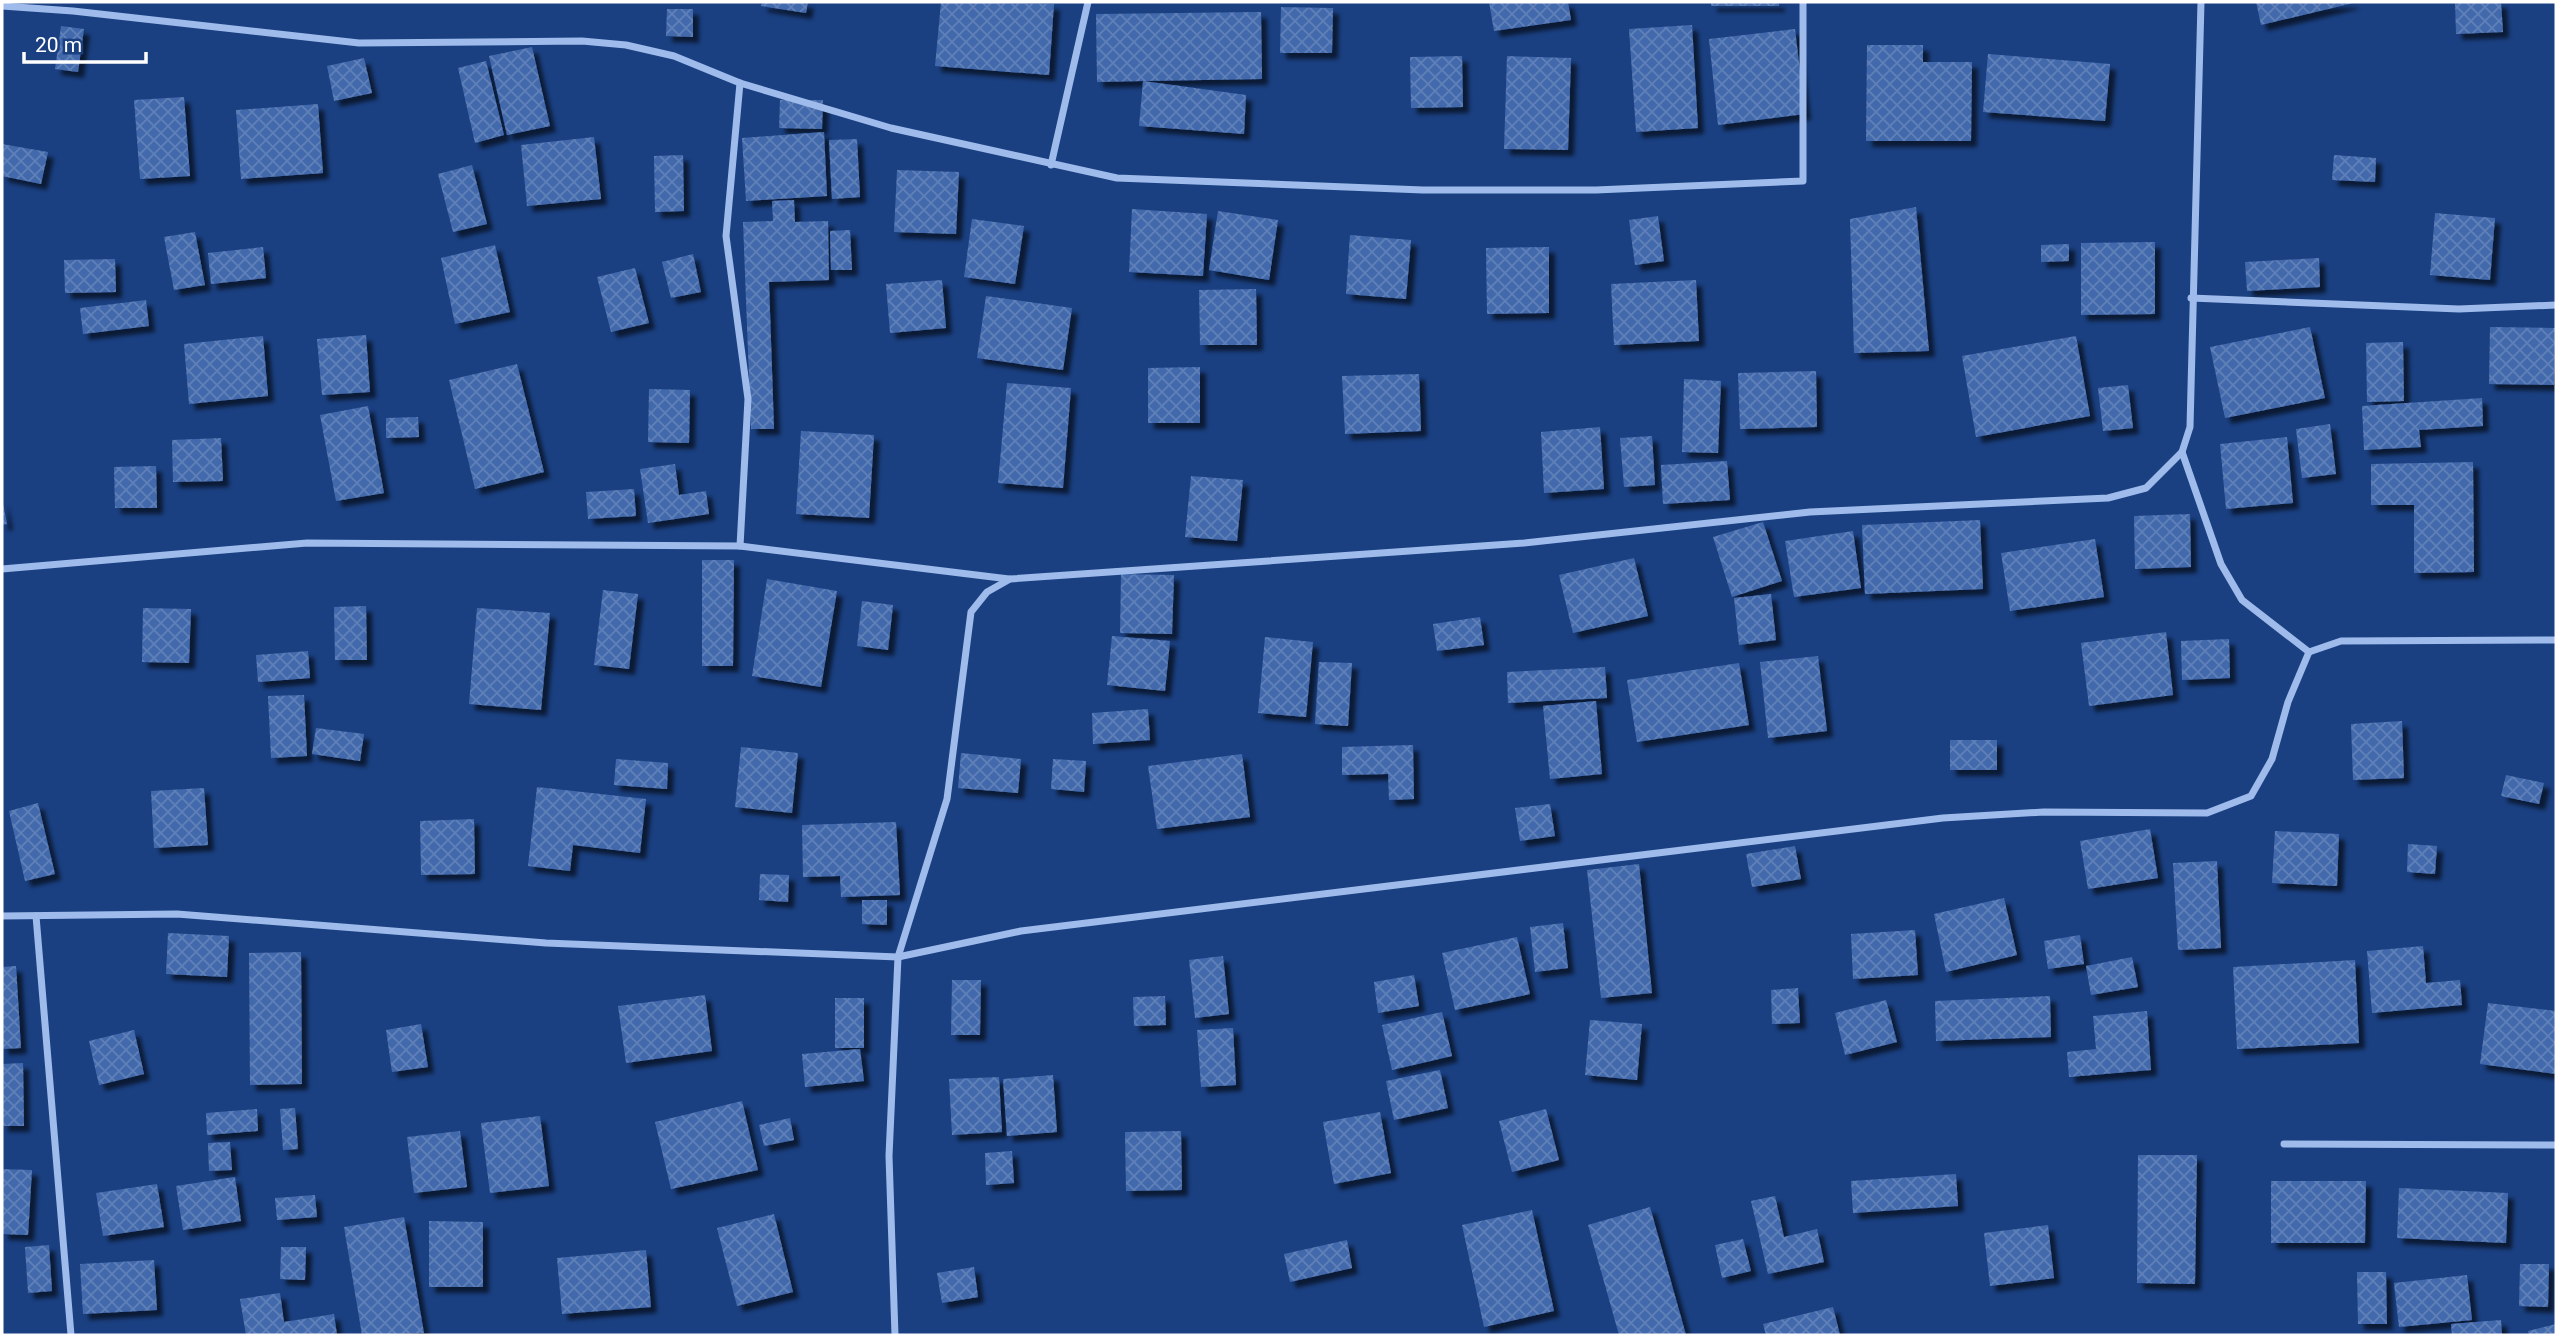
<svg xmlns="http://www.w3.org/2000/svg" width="2558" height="1337" font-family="Roboto,sans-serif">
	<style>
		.building { fill: url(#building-cross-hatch); filter: url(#shadow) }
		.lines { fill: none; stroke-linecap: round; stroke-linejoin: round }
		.minor { stroke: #9ebbeb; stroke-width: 7 }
	</style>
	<defs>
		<pattern id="building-cross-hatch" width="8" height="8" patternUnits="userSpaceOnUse" patternTransform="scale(1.75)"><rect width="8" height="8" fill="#4369ab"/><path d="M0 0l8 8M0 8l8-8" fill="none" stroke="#5f80b8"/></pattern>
		<filter id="shadow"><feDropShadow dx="6" dy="6" stdDeviation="2" flood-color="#0009"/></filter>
	</defs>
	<rect width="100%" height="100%" fill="#1a4082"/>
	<g class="building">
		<path d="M762,2H808L806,13L761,6Z"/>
		<path d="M941,2L1054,4L1049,75L935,66Z"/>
		<path d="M1489,2H1568L1571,20L1494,31Z"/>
		<rect x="1711" y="2" width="68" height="4"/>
		<path d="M2256,2H2353V3L2261,25Z"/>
		<path d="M2455,2H2501L2503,32L2456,34Z"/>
		<path d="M1281,7L1333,8L1332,53H1280Z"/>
		<path d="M667,9H693V37L666,36Z"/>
		<path d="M1261,12L1262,79L1143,81L1246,95L1244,134L1139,126L1143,81L1097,82L1096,14Z"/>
		<path d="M1692,25L1698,128L1636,132L1629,29Z"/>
		<path d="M61,26L84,29L78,72L55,69Z"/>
		<path d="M1795,29L1805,114L1718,125L1709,39Z"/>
		<path d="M1867,45H1923V62H1972L1971,141H1866Z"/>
		<path d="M532,47L550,126L507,135L489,56Z"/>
		<path d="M1988,54L2110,64L2105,121L1983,112Z"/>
		<path d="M1462,56L1463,107L1411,108L1410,57Z"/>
		<path d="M1507,56L1571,58L1568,150L1504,149Z"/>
		<path d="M364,58L372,93L334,101L327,66Z"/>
		<path d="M486,61L504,135L475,143L458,68Z"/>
		<path d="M184,97L190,176L140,179L134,100Z"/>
		<path d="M780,100H823L822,129L779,128Z"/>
		<path d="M318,104L323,173L241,179L236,110Z"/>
		<path d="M824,132L827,196L746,201L742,138Z"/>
		<path d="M594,137L601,199L527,206L521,145Z"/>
		<path d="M857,139L860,197L832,199L829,140Z"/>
		<path d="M2,144L48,152L41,184L2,176Z"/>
		<path d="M683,155L684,211L655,212L654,156Z"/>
		<path d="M2334,155L2376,158L2375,182L2332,180Z"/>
		<path d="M472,165L487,224L453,232L438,174Z"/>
		<path d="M897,170L959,172L956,234L894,232Z"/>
		<path d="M794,200L795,222L828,221L829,280L769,282L774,429H751L743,222L773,221L772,201Z"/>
		<path d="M1916,207L1929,351L1854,353L1850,219Z"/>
		<path d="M1132,209L1207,214L1203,276L1129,272Z"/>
		<path d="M1218,211L1278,220L1269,280L1209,270Z"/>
		<path d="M2435,213L2495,218L2490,280L2430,275Z"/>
		<path d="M1658,216L1664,261L1635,265L1629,220Z"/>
		<path d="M972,219L1024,226L1015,284L964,277Z"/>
		<path d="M850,230L852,270H831L830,231Z"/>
		<path d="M195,232L205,285L174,290L164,237Z"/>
		<path d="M1350,235L1411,240L1406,299L1346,294Z"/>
		<path d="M2155,242V314L2081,315V243Z"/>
		<path d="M2069,244V261L2041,262V245Z"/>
		<path d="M495,245L510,312L455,324L441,258Z"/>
		<path d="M263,247L266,278L211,284L208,253Z"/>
		<path d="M1549,247V313L1487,314L1486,248Z"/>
		<path d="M693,254L701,292L671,298L662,262Z"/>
		<path d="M2319,258L2320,287L2247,291L2245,262Z"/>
		<path d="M115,259L116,292L65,293L64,260Z"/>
		<path d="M635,268L649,323L611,332L597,277Z"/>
		<path d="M942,280L946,328L890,333L886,284Z"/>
		<path d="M1696,280L1699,341L1614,345L1611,284Z"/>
		<path d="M1256,289L1257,345H1200L1199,290Z"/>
		<path d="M986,296L1072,308L1063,370L977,358Z"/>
		<path d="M146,300L149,326L83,334L80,308Z"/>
		<path d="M2310,327L2325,398L2225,418L2210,347Z"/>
		<path d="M2490,327L2555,328L2554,385L2489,384Z"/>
		<path d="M366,335L370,392L322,395L317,339Z"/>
		<path d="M263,336L268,396L189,404L184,344Z"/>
		<path d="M2076,336L2090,416L1976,437L1962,356Z"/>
		<path d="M2403,342L2404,401L2367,402L2366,343Z"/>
		<path d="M517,364L544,472L475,489L449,380Z"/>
		<path d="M1200,367V423H1148V368Z"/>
		<path d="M1816,371L1817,427L1740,429L1738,373Z"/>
		<path d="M1419,374L1421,431L1345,434L1342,376Z"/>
		<path d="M1684,379L1721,381L1718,453L1682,452Z"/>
		<path d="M1007,383L1071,388L1063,488L998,483Z"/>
		<path d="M2128,385L2133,428L2103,431L2098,388Z"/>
		<path d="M649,389L690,390L689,443L648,442Z"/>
		<path d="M2482,398L2483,426L2419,430L2421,447L2364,450L2362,406Z"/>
		<path d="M368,406L384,493L336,501L320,415Z"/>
		<path d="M418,417L419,437L386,438V418Z"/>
		<path d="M2330,424L2336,474L2302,478L2296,429Z"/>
		<path d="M1600,427L1604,489L1544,493L1541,432Z"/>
		<path d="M801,431L874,435L869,518L796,514Z"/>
		<path d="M1652,436L1655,485L1624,487L1620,438Z"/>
		<path d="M2287,437L2293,503L2226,509L2220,444Z"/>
		<path d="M221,438L223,481L173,482L172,440Z"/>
		<path d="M1727,461L1730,500L1663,504L1661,465Z"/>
		<path d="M2473,462L2474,572L2414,573V505H2371V464Z"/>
		<path d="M675,464L679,495L706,491L709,514L648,523L640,469Z"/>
		<path d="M156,466L157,508H115L114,467Z"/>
		<path d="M1191,476L1243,480L1237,541L1185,537Z"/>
		<path d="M634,489L636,516L588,519L586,492Z"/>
		<path d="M2,498L7,524L2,525Z"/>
		<path d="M2190,514L2191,567L2135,569L2134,516Z"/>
		<path d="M1980,520L1983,589L1865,594L1862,525Z"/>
		<path d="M1763,522L1782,581L1732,597L1713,537Z"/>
		<path d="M1853,531L1861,588L1794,597L1785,541Z"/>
		<path d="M2095,539L2104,597L2010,611L2001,553Z"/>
		<path d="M1634,558L1648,616L1573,633L1559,575Z"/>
		<path d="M702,560H734L733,666H702Z"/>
		<path d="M1121,574L1174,575L1172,634L1120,633Z"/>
		<path d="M767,579L837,591L821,687L752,676Z"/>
		<path d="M603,590L638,594L629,669L594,665Z"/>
		<path d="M1771,594L1776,640L1739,645L1734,598Z"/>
		<path d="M862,601L893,605L888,650L857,646Z"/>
		<path d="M366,606L367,660H335L334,607Z"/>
		<path d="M143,608L191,609L189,663L142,662Z"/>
		<path d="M477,608L550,613L541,710L469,704Z"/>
		<path d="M1480,617L1484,645L1437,651L1433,624Z"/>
		<path d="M2166,632L2173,695L2089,706L2081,643Z"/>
		<path d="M1112,636L1170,641L1165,691L1107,685Z"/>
		<path d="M1265,637L1313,642L1306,717L1258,713Z"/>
		<path d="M2229,639L2230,678L2182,680L2181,641Z"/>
		<path d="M308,651L310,678L258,682L256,655Z"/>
		<path d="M1818,656L1827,731L1768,738L1760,662Z"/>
		<path d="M1319,662L1352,663L1348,726L1315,724Z"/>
		<path d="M1739,663L1749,725L1637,742L1627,680Z"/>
		<path d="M1605,667L1607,698L1508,703L1507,672Z"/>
		<path d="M304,695L307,756L271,758L268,696Z"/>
		<path d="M1596,701L1602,774L1550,779L1543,706Z"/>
		<path d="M1148,709L1150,740L1093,744L1092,713Z"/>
		<path d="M2402,721L2404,778L2353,780L2351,724Z"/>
		<path d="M316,728L364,734L360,761L312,754Z"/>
		<rect x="1950" y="740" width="47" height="30"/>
		<path d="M1413,745L1414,799L1389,800L1388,774L1342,775V747Z"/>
		<path d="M741,747L798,753L792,813L735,807Z"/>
		<path d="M961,753L1021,759L1018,793L958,788Z"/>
		<path d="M1242,754L1250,817L1157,829L1148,766Z"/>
		<path d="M616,759L668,763L667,789L614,785Z"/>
		<path d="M1053,759L1086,761L1084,792L1051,789Z"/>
		<path d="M2506,775L2544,783L2539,804L2501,796Z"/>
		<path d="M537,787L646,799L640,853L573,845L570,871L528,866Z"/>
		<path d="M204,788L208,845L154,848L151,791Z"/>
		<path d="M38,803L55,874L25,881L9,811Z"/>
		<path d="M1550,804L1555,836L1520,841L1515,808Z"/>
		<path d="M474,819L475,874L421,875L420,821Z"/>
		<path d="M896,822L900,895L841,897L840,876L803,877L802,825Z"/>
		<path d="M2150,829L2158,878L2088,889L2080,841Z"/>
		<path d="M2275,831L2339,834L2337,886L2272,883Z"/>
		<path d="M2408,844L2437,846L2435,874L2407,872Z"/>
		<path d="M1795,846L1801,879L1752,887L1746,854Z"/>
		<path d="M2217,861L2221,948L2178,950L2173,863Z"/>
		<path d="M1639,864L1652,993L1601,998L1587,870Z"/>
		<path d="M760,874L789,875L788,902L759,900Z"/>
		<path d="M2004,898L2017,955L1946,972L1934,914Z"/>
		<path d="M862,900H887V925L862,924Z"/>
		<path d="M1563,923L1568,968L1535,972L1530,927Z"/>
		<path d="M1915,930L1918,975L1853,979L1851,934Z"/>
		<path d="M168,933L229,936L227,977L166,974Z"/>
		<path d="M2080,935L2084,964L2048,969L2044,941Z"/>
		<path d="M1517,937L1530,994L1455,1010L1442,953Z"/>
		<path d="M2423,946L2426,983L2460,980L2462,1005L2372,1013L2367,951Z"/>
		<path d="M301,952L302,1084L250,1085L249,953Z"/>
		<path d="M1223,956L1229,1014L1195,1018L1189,960Z"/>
		<path d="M2132,957L2138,987L2091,995L2086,966Z"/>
		<path d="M2355,960L2359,1043L2237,1049L2233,967Z"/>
		<path d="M16,966L21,1048L2,1049V967Z"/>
		<path d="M1414,975L1419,1006L1378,1013L1374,982Z"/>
		<path d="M952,980H981L980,1035H951Z"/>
		<path d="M1798,988L1800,1023L1772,1024L1771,990Z"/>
		<path d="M705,995L712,1051L626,1063L618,1006Z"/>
		<path d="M1165,996L1166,1025L1134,1026L1133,997Z"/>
		<path d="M2050,996L2051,1037L1936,1041L1935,1001Z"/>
		<rect x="835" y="998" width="29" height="50"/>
		<path d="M1886,1000L1897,1042L1845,1055L1835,1013Z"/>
		<path d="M2488,1003L2556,1011V1074L2480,1064Z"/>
		<path d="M2147,1011L2151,1070L2069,1077L2067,1052L2096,1049L2093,1016Z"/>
		<path d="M1442,1012L1452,1056L1392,1070L1382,1025Z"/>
		<path d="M1590,1020L1642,1024L1637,1080L1585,1075Z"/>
		<path d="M421,1024L428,1067L392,1072L386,1030Z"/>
		<path d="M1233,1028L1236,1085L1201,1087L1197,1030Z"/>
		<path d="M134,1030L144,1074L99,1085L89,1041Z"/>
		<path d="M860,1049L864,1081L805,1087L802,1054Z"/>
		<path d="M23,1063L24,1126H2V1064Z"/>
		<path d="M1440,1070L1448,1108L1394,1120L1386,1081Z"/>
		<path d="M1053,1075L1057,1132L1007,1136L1003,1079Z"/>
		<path d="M999,1077L1002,1132L952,1135L949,1079Z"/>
		<path d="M742,1101L758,1170L671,1189L655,1122Z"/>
		<path d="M295,1108L298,1149L283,1150L280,1109Z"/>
		<path d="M257,1109L258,1131L207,1135L206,1113Z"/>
		<path d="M1546,1109L1559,1160L1512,1172L1499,1121Z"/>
		<path d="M1380,1112L1391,1173L1334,1184L1323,1122Z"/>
		<path d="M540,1116L549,1186L490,1193L481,1123Z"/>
		<path d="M790,1118L794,1140L764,1146L759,1125Z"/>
		<path d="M460,1131L467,1187L414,1193L407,1137Z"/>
		<path d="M1181,1131L1182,1190L1126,1191L1125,1132Z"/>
		<path d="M230,1142L232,1170L209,1171L208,1143Z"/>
		<path d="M1012,1151L1014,1183L986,1185L985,1153Z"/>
		<path d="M2138,1155H2197L2195,1284L2137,1283Z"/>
		<path d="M2,1169L32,1170L28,1235L2,1234Z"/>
		<path d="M1956,1174L1958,1206L1853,1213L1851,1181Z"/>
		<path d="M235,1177L241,1221L183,1230L176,1186Z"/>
		<path d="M2271,1181H2366L2365,1243H2271Z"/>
		<path d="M157,1184L164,1227L103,1236L96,1193Z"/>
		<path d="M2399,1188L2508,1193L2506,1243L2397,1238Z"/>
		<path d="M315,1195L317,1217L277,1220L275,1198Z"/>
		<path d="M1775,1196L1784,1237L1817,1229L1824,1262L1768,1274L1751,1201Z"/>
		<path d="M1650,1207L1686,1335H1619L1588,1225Z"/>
		<path d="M1532,1210L1554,1311L1484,1327L1462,1225Z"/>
		<path d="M774,1214L793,1292L737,1306L717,1228Z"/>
		<path d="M404,1217L424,1333L362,1335L344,1227Z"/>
		<path d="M429,1221L483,1222V1287H429Z"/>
		<path d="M2048,1225L2054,1278L1990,1286L1984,1233Z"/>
		<path d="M1743,1239L1751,1271L1722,1278L1715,1245Z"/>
		<path d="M1347,1240L1352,1268L1290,1282L1284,1254Z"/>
		<path d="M49,1245L52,1291L28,1293L25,1247Z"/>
		<path d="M281,1247H306L305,1280L280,1279Z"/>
		<path d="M646,1250L651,1307L562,1314L557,1258Z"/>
		<path d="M154,1260L157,1310L83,1314L80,1264Z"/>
		<path d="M2520,1264H2549L2548,1307L2519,1306Z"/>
		<path d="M974,1267L978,1297L942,1303L937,1273Z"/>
		<path d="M2357,1272H2386L2387,1324H2358Z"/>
		<path d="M2467,1275L2472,1320L2399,1327L2394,1283Z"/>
		<path d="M280,1293L284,1322L334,1314L337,1335H246L240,1299Z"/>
		<path d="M1833,1307L1840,1335H1766L1763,1324Z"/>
		<path d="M2501,1320L2502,1335H2452L2451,1324Z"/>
		<path d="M2556,1324V1335H2529L2528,1331Z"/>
	</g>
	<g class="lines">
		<g class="minor">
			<path d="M2,6L73,11L359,43L582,41L626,45L674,56L740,83L891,128L1117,178L1423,190H1596L1803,181V2"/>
			<path d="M740,83L726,236L748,399L740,546"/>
			<path d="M1051,165L1088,2"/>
			<path d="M2191,298L2459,309L2556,305"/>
			<path d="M2182,452L2221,564L2242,600L2309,652"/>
			<path d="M2,569L307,543L740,546L1009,579"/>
			<path d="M2,916L177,914L546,943L898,957L1021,931L1943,818L2044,812L2207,813L2251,796L2272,759L2288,702L2309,652L2341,641L2556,640"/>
			<path d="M36,916L71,1335"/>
			<path d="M2284,1144L2556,1145"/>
			<path d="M895,1335L889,1156L898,957L947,799L971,612L987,592L1010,579L1524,543L1810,512L2108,498L2146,488L2182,452L2190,427L2201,2"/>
		</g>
	</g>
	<rect width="2558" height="1337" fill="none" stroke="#ffffff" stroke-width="7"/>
	<path d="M24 52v10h122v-10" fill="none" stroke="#ffffff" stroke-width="3.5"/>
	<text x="35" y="52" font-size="21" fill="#ffffff" stroke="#1a4082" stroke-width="5" paint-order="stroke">20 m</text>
</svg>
